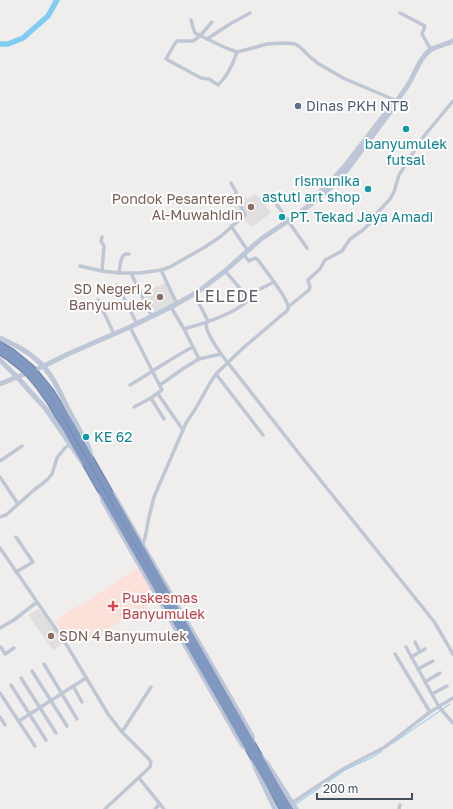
<svg xmlns="http://www.w3.org/2000/svg" width="453" height="809" font-family="'Golos Text',sans-serif">
	<style>
		.education { fill: #e1dedf }
		.medical { fill: #fce1da }
		.lines { fill: none; stroke-linecap: round; stroke-linejoin: round }
		.stream { stroke: #81cdf2; stroke-width: 1 }
		.river { stroke: #81cdf2; stroke-width: 5.5 }
		.highway-casing { stroke: #6c83ac; stroke-width: 8 }
		.street { stroke: #bfc7d4; stroke-width: 3.5 }
		.secondary { stroke: #bec7d8; stroke-width: 5 }
		.highway { stroke: #8198c0; stroke-width: 6 }
		.highway-bridge-casing { stroke: #6c83ac; stroke-width: 8; stroke-linecap: butt }
		.highway-bridge { stroke: #8198c0; stroke-width: 6 }
		.service-dot { fill: #5c6f8a; stroke: #fff; stroke-width: 1.5 }
		.culture-dot { fill: #0f9aa8; stroke: #fff; stroke-width: 1.5 }
		.education-dot { fill: #8d6e63; stroke: #fff; stroke-width: 1.5 }
		.health-dot { fill: #e0444e; stroke: #fff; stroke-width: 1.5 }
		.labels { text-anchor: middle; stroke-width: 4; stroke-linejoin: round; paint-order: stroke }
		.service-label { font-size: 14px; fill: #4e5e75; stroke: #fff; text-anchor: start }
		.culture-label { font-size: 14px; fill: #0d838f; stroke: #fff; text-anchor: start }
		.education-label { font-size: 14px; fill: #785e54; stroke: #fff; text-anchor: end }
		.health-label { font-size: 14px; fill: #be3a42; stroke: #fff; text-anchor: start }
		.quarter-label { font-size: 16px; letter-spacing: 1px; fill: #595c62; stroke: #fff }
	</style>
	<rect width="100%" height="100%" fill="#f0eded"/>
	<g class="education">
		<path d="M255,194L261,199L271,213L252,227L236,211L233,204L245,196L247,199Z"/>
		<path d="M167,282L177,302L152,313L143,293Z"/>
		<path d="M39,609L41,612L42,611L64,643L53,650L28,615Z"/>
	</g>
	<path class="medical" d="M138,567L152,590L144,595L148,610L124,620L87,640L84,635L70,645L55,621L74,608L84,603Z"/>
	<g class="lines">
		<g class="stream">
			<path d="M393,743L450,704"/>
			<path d="M296,804L345,770L371,758L382,751"/>
		</g>
		<path class="river" d="M0,44H8L23,38L48,16L57,0"/>
		<defs>
			<g id="highway">
				<path d="M0,345L13,353L30,367"/>
				<path d="M0,351L10,358L24,369"/>
				<path d="M34,371L51,392L73,428L289,809"/>
				<path d="M29,374L39,386L51,403L283,809"/>
			</g>
		</defs>
		<use href="#highway" class="highway-casing"/>
		<g class="street">
			<path d="M400,13L425,26L422,34L431,50"/>
			<path d="M191,20L194,30L195,33L226,48L237,52L249,49L267,44L286,43L295,44L300,47L310,57L319,64L343,78L397,101"/>
			<path d="M212,22L200,36L193,41H177L174,45L166,59L201,78L209,79L218,85C228,76 233,64 237,52"/>
			<path d="M207,39L230,24L250,13"/>
			<path d="M277,205L307,248"/>
			<path d="M231,226L248,251"/>
			<path d="M80,266L102,271L119,273H140L161,270L170,267L205,247L220,237L245,215L236,196V192L231,183"/>
			<path d="M161,270L177,304"/>
			<path d="M102,271L104,246L101,241L102,237"/>
			<path d="M119,273C120,266 120,258 125,254H129"/>
			<path d="M131,273L152,317"/>
			<path d="M117,285L125,300L137,324"/>
			<path d="M194,294L208,321L206,324L207,330L212,340L221,354L301,456L428,614L435,623L453,654"/>
			<path d="M244,297L274,282"/>
			<path d="M98,300L114,334"/>
			<path d="M171,307L184,329L199,359"/>
			<path d="M288,307L309,290L310,287L308,280L320,269L325,260L342,251L350,239L363,230L372,221L378,212L390,199L394,192L399,175L413,153L424,136L453,101"/>
			<path d="M130,327L162,390L151,398L134,407"/>
			<path d="M184,329C202,324 233,314 246,302C245,292 232,279 225,271"/>
			<path d="M216,374L263,435"/>
			<path d="M130,385C151,373 171,358 193,347"/>
			<path d="M160,385L184,368L199,359L221,354"/>
			<path d="M158,394L183,430"/>
			<path d="M151,398L164,419"/>
			<path d="M0,461L22,446"/>
			<path d="M0,477L18,504"/>
			<path d="M0,517L6,515L34,490L47,480L52,474L57,458L59,455L65,448L70,444"/>
			<path d="M16,537L33,562L16,572"/>
			<path d="M143,544L145,538L149,517L154,497L186,423L196,408L210,383L216,374L242,349L283,314C286,312 289,310 288,306C288,299 263,267 258,260L255,258L249,261L244,255"/>
			<path d="M0,548L66,644L108,714L122,732L148,758L151,762L150,767L105,809"/>
			<path d="M0,628L14,620L37,602"/>
			<path d="M415,642L420,652"/>
			<path d="M0,647H1L5,654L14,648"/>
			<path d="M406,647L439,707L453,723"/>
			<path d="M395,654L430,712"/>
			<path d="M411,657L425,649"/>
			<path d="M44,664L77,719"/>
			<path d="M418,669L433,661"/>
			<path d="M32,671L67,726"/>
			<path d="M21,678L56,733"/>
			<path d="M425,682L440,673"/>
			<path d="M11,685L46,740"/>
			<path d="M73,686L82,702"/>
			<path d="M0,693L35,746"/>
			<path d="M432,694L447,686"/>
			<path d="M0,717L5,725"/>
			<path d="M19,721L86,678"/>
			<path d="M122,732L151,687"/>
			<path d="M139,778L164,809"/>
			<path d="M292,803L343,769L385,747L430,712L453,698"/>
			<path d="M155,809L160,804"/>
			<path d="M399,809L400,805"/>
		</g>
		<g class="secondary">
			<path d="M319,193L335,177L344,167L392,105"/>
			<path d="M0,338C13,344 26,350 37,360C51,372 59,390 67,407C74,420 82,434 89,448L91,456"/>
			<path d="M0,360L17,377L46,409L83,463"/>
			<path d="M0,384L44,366L68,354L130,327L171,307L189,297L203,288L225,271L261,239L288,221L310,205L331,187L347,170L396,104C398,97 404,92 408,85C415,74 420,56 432,49C439,46 446,44 453,41"/>
			<path d="M101,493L103,501L238,738L243,746L248,749"/>
			<path d="M113,494L234,704L252,736L253,745"/>
			<path d="M261,757L268,765L296,809"/>
			<path d="M253,761L256,769L275,809"/>
		</g>
		<use href="#highway" class="highway"/>
		<defs>
			<g id="highway-bridge">
				<path d="M30,367L34,371"/>
				<path d="M24,369L29,374"/>
			</g>
		</defs>
		<use href="#highway-bridge" class="highway-bridge-casing"/>
		<use href="#highway-bridge" class="highway-bridge"/>
	</g>
	<circle class="service-dot" cx="298" cy="106" r="4"/>
	<g class="culture-dot">
		<circle cx="406" cy="129" r="4"/>
		<circle cx="368" cy="189" r="4"/>
		<circle cx="282" cy="217" r="4"/>
		<circle cx="86" cy="437" r="4"/>
	</g>
	<g class="education-dot">
		<circle cx="251" cy="207" r="4"/>
		<circle cx="160" cy="297" r="4"/>
		<circle cx="51" cy="636" r="4"/>
	</g>
	<path class="health-dot" d="M111 600h4v4h4v4h-4v4h-4v-4h-4v-4h4z"/>
	<g class="labels">
		<g class="service-label">
			<text x="306" y="111">Dinas PKH NTB</text>
		</g>
		<g class="culture-label">
			<text x="406" y="149" text-anchor="middle">banyumulek<tspan x="406" dy="16">futsal</tspan></text>
			<text x="360" y="186" text-anchor="end">rismunika<tspan x="360" dy="16">astuti art shop</tspan></text>
			<text x="290" y="222">PT. Tekad Jaya Amadi</text>
			<text x="94" y="442">KE 62</text>
		</g>
		<g class="education-label">
			<text x="243" y="204">Pondok Pesanteren<tspan x="243" dy="16">Al-Muwahidin</tspan></text>
			<text x="152" y="294">SD Negeri 2<tspan x="152" dy="16">Banyumulek</tspan></text>
			<text x="59" y="641" text-anchor="start">SDN 4 Banyumulek</text>
		</g>
		<g class="health-label">
			<text x="122" y="603">Puskesmas<tspan x="122" dy="16">Banyumulek</tspan></text>
		</g>
		<g class="quarter-label">
			<text x="227" y="302">LELEDE</text>
		</g>
	</g>
	<path d="M317 793v6h95v-6" fill="none" stroke="#444e5c" stroke-width="2"/>
	<text x="323" y="793" font-size="12" fill="#444e5c" stroke="#ffffff" stroke-width="3" paint-order="stroke">200 m</text>
</svg>
